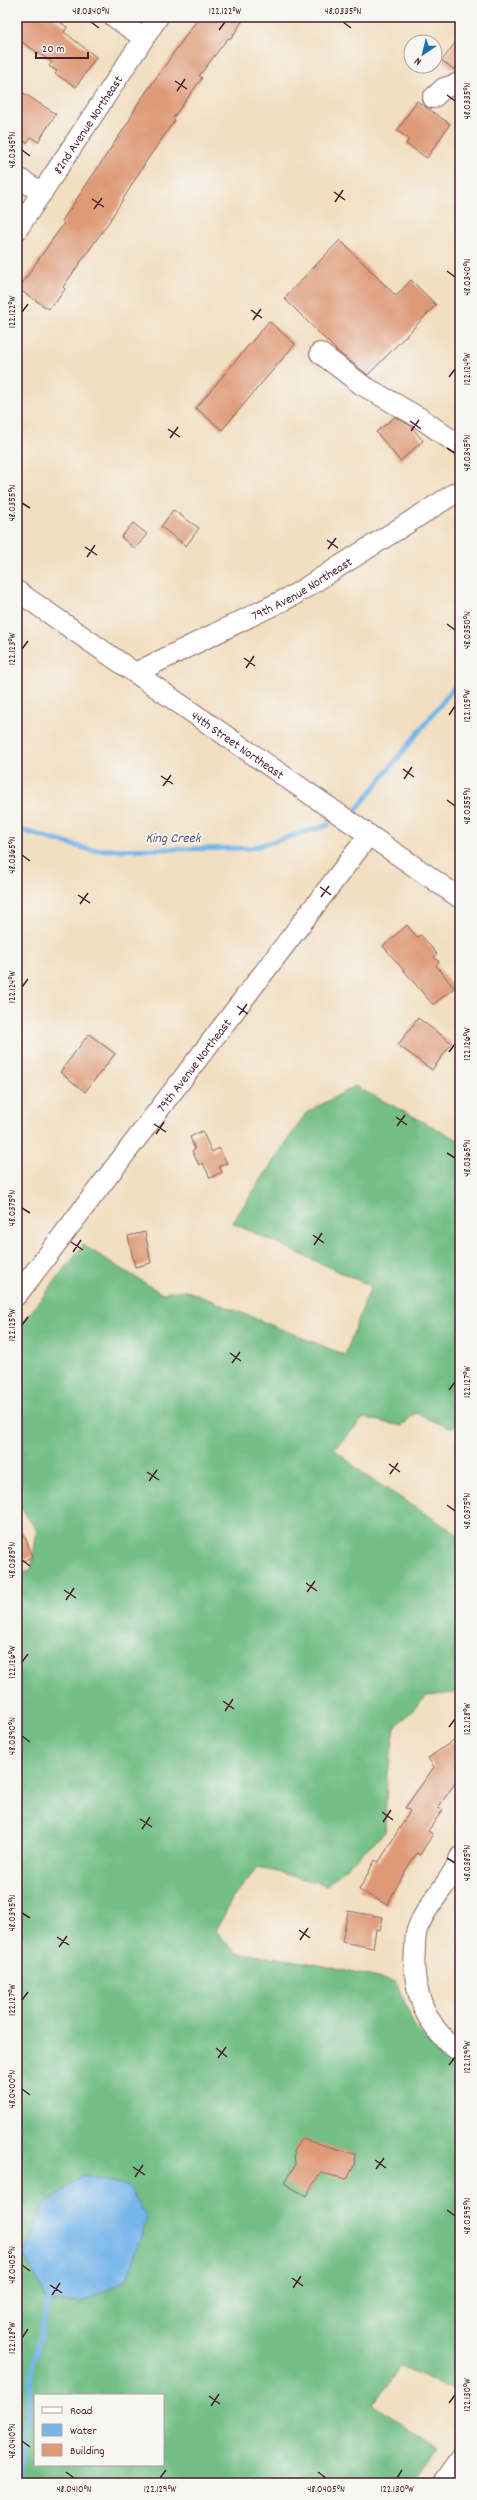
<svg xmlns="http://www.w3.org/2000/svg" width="477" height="2500" font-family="Dekko,sans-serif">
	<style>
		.forest { fill: #72be86; stroke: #5e6e58; fill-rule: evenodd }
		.water { fill: #76b6ea; stroke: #606a8a }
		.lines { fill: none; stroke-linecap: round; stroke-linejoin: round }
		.stream { stroke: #76b6ea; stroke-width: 5 }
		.building { fill: #de9a77 }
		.minor-casing { stroke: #85625f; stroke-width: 22 }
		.minor { stroke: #fff; stroke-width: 20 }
		.ticks { fill: none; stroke: #4a1f2b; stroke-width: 1.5 }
		.labels { text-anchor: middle; stroke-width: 3.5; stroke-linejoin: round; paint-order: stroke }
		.street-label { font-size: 13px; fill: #4a1f2b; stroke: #f6f6f2 }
		.water-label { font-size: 14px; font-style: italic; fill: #59546e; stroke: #f6f6f2 }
		.neatline { fill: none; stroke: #4a1f2b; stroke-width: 1.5 }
		.ticks-label { font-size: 10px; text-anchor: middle; fill: #4a1f2b }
	</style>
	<rect width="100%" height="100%" fill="#f6f6f2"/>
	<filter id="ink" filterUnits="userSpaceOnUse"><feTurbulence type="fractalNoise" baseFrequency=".025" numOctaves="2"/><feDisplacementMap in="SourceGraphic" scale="8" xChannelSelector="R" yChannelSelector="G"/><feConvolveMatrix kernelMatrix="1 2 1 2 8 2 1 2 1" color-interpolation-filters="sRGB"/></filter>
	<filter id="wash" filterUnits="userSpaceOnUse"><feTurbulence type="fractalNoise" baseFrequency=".012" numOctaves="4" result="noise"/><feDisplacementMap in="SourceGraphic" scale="16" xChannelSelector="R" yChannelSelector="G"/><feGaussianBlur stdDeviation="0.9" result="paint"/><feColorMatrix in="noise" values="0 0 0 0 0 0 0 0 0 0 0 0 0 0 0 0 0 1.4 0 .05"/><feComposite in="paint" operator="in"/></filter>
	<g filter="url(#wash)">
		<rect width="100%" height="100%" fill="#f2dec0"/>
		<path class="forest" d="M355,1086L460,1141V1421L452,1429L415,1413L402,1426L364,1418L334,1449L365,1475L460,1536V1692L427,1696L395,1728L387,1780L385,1832L327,1885L258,1867L232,1899L216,1931L235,1952L310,1963L396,1982L415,2028L460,2070V2393L401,2366L373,2404L438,2449L413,2483H17V1574L31,1571L37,1530L17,1503V1330L83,1245L161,1293L185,1290L345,1355L371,1286L232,1223L306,1113ZM35,2395H163V2465H35Z"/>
		<path class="water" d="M84,2175L128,2186L147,2218L127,2279L84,2302L48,2301L25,2257L42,2207Z"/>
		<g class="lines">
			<g class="stream">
				<path d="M357,809L460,680"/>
				<path d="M17,829L91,850L252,848L328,825"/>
				<path d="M20,2483L32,2373L48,2301"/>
			</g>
		</g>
		<g id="blocks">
			<g class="building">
				<path d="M17,17H52L67,27L64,32L96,57L76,87L55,74L57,71L49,66L52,62L17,39Z"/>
				<path d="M199,17H245L231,39L228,38L199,76L202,78L173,118L175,120L147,160L109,222L63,287L65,289L56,302L54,301L49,309L18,289L64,223L62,221L129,121L137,105Z"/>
				<path d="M460,36V72H458L442,61Z"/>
				<path d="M17,89L56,114L38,142L31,137L27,143L17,136Z"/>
				<path d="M417,101L450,124L427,158L406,144L409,139L397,131Z"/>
				<path d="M340,240L396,296L411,280L436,305L368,375L337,351L284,298Z"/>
				<path d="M269,321L295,344L222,430L196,408Z"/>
				<path d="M395,417L411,426L423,441L400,461L376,432Z"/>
				<path d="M173,510L199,528L186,546L161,527Z"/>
				<path d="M133,523L147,534L135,549L121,537Z"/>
				<path d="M407,925L417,937L421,935L437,954L434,957L439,962L436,965L454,988L433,1005L383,946Z"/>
				<path d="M418,1018L452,1043L432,1070L398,1045Z"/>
				<path d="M89,1034L115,1054L85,1092L60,1072Z"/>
				<path d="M202,1131L212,1152L219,1148L227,1163L219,1166L222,1172L210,1178L203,1163L199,1165L192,1151L195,1149L190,1137Z"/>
				<path d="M145,1232L151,1263L135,1267L128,1236Z"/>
				<path d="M17,1519L33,1556L17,1564Z"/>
				<path d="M460,1736V1776L438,1808L443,1810L428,1831L433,1834L420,1855L417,1853L408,1866L387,1905L359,1890L375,1860L379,1862L410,1811L405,1808L434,1767L428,1758Z"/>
				<path d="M348,1911L383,1917L380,1930L376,1929L373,1948L342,1942Z"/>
				<path d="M302,2139L355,2154L354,2166L347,2179L320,2173L306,2196L284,2183L295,2165L294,2151Z"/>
			</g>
		</g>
	</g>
	<g filter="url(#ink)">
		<use href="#blocks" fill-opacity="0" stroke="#85625f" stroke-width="1"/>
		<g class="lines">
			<defs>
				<g id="minor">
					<path d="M114,17L144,38"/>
					<path d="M433,98L444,88L460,83"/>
					<path d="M17,177L42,193"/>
					<path id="s1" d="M17,230L158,17"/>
					<path d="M320,353L362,385L420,418L460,446"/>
					<path id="s2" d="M17,591L460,898"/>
					<path id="s3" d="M135,673L294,595L460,490"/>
					<path id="s4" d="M17,1295L369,835"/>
					<path d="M460,1857C451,1883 426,1904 417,1930C415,1936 415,1943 415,1949C411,1989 426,2029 460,2052"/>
					<path d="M443,2483L460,2459"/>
				</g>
			</defs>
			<use href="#minor" class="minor-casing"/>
			<use href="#minor" class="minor"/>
		</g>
	</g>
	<path class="ticks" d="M91,22L99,28M343,22L351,28M219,30L225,22M175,81L187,89M177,91L185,79M447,95L455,101M22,150L30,156M334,192L345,200M92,199L104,207M335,202L343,190M94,209L102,198M447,271L455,277M251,310L262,318M22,312L28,304M253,320L261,309M449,377L455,369M410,421L421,429M168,429L180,437M411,431L419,420M170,438L178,427M447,448L455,453M22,503L30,508M327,540L338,548M85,547L97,555M328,549L336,538M87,557L95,545M447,624L455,630M22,649L28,641M244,658L255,666M246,668L254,656M449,715L455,706M403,769L414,777M161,776L173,784M404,779L412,767M163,786L171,775M447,800L455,806M22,855L30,861M320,887L331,895M78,895L90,903M321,897L329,886M80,904L88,893M22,987L28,979M237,1006L248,1014M239,1015L247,1004M449,1052L455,1044M396,1117L407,1125M154,1124L166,1132M397,1126L405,1115M156,1134L164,1122M447,1153L455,1158M22,1208L30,1213M313,1235L324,1243M71,1242L83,1250M314,1245L322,1233M73,1252L81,1240M22,1325L28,1317M230,1353L241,1361M232,1363L240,1352M449,1390L455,1382M389,1464L400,1472M147,1472L159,1480M390,1474L398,1463M149,1481L157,1470M447,1505L455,1511M22,1560L30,1566M306,1583L317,1591M64,1590L76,1598M307,1592L315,1581M66,1600L74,1588M22,1662L28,1654M223,1701L234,1709M225,1711L233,1699M449,1727L455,1719M22,1736L30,1742M382,1812L393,1820M140,1819L152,1827M383,1822L391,1810M142,1829L150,1817M447,1858L455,1863M22,1913L30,1918M299,1930L310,1938M57,1937L69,1945M300,1940L308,1928M59,1947L67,1936M22,2000L28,1992M216,2048L227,2057M218,2058L226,2047M449,2065L455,2057M22,2089L30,2095M375,2160L386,2168M133,2167L145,2175M376,2169L384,2158M135,2177L143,2165M447,2210L455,2216M22,2265L30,2271M292,2278L303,2286M50,2285L62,2293M293,2288L301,2276M52,2295L60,2283M22,2338L28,2329M209,2396L220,2404M449,2403L455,2395M211,2406L219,2394M22,2441L30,2447M66,2472L74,2478M318,2472L326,2478M160,2478L166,2470M397,2478L402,2470"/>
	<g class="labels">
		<g class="street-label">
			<text dy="5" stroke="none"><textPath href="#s1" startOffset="127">82nd Avenue Northeast</textPath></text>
			<text dy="5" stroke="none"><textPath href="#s3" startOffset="187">79th Avenue Northeast</textPath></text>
			<text dy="5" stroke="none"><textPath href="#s2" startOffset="269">44th Street Northeast</textPath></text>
			<text dy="5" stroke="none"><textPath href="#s4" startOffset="290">79th Avenue Northeast</textPath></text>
		</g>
		<g class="water-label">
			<text x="173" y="842">King Creek</text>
		</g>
	</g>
	<rect width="477" height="2500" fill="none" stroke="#f6f6f2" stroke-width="44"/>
	<rect x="34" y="2394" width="130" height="72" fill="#f6f6f2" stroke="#b1a0a2"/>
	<rect x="42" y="2407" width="20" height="6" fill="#ffffff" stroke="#b1a0a2"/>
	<text x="70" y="2414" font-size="12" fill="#4a1f2b">Road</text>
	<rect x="42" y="2424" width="20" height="12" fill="#76b6ea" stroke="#b1a0a2"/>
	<text x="70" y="2434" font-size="12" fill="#4a1f2b">Water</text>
	<rect x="42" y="2444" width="20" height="12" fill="#de9a77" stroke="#b1a0a2"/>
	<text x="70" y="2454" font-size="12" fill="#4a1f2b">Building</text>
	<g transform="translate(423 54) rotate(215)"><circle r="19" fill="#f6f6f2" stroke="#b1a0a2"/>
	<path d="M0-3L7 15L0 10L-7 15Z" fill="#1f6fb2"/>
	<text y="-6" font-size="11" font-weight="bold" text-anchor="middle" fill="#4a1f2b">N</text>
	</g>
	<path d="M36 52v6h52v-6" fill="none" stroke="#4a1f2b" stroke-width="2"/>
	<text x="42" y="52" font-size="12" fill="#4a1f2b" stroke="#f6f6f2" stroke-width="3" paint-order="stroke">20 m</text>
	<rect x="22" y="22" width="433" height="2456" class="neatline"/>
	<g class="ticks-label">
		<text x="91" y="14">48.0340°N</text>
		<text x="225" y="14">122.122°W</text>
		<text x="343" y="14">48.0335°N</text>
		<text transform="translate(466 101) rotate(-90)" y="4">48.0335°N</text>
		<text transform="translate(11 150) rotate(-90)" y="4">48.0345°N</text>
		<text transform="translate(466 277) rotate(-90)" y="4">48.0340°N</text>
		<text transform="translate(11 312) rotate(-90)" y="4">122.122°W</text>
		<text transform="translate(466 369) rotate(-90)" y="4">122.124°W</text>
		<text transform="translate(466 453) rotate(-90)" y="4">48.0345°N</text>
		<text transform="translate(11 503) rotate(-90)" y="4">48.0355°N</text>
		<text transform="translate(466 630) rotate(-90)" y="4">48.0350°N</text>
		<text transform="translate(11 649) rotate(-90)" y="4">122.123°W</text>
		<text transform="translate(466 706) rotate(-90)" y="4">122.125°W</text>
		<text transform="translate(466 806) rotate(-90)" y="4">48.0355°N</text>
		<text transform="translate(11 855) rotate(-90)" y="4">48.0365°N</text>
		<text transform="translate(11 987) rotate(-90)" y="4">122.124°W</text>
		<text transform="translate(466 1044) rotate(-90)" y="4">122.126°W</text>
		<text transform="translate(466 1158) rotate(-90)" y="4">48.0365°N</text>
		<text transform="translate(11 1208) rotate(-90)" y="4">48.0375°N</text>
		<text transform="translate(11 1325) rotate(-90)" y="4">122.125°W</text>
		<text transform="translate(466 1382) rotate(-90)" y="4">122.127°W</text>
		<text transform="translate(466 1511) rotate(-90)" y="4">48.0375°N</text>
		<text transform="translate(11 1560) rotate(-90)" y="4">48.0385°N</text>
		<text transform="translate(11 1662) rotate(-90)" y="4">122.126°W</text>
		<text transform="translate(466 1719) rotate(-90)" y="4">122.128°W</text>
		<text transform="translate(11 1736) rotate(-90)" y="4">48.0390°N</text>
		<text transform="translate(466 1863) rotate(-90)" y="4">48.0385°N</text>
		<text transform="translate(11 1913) rotate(-90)" y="4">48.0395°N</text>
		<text transform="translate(11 2000) rotate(-90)" y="4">122.127°W</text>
		<text transform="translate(466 2057) rotate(-90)" y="4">122.129°W</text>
		<text transform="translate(11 2089) rotate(-90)" y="4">48.0400°N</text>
		<text transform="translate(466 2216) rotate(-90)" y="4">48.0395°N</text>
		<text transform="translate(11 2265) rotate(-90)" y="4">48.0405°N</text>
		<text transform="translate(11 2338) rotate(-90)" y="4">122.128°W</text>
		<text transform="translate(466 2395) rotate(-90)" y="4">122.130°W</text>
		<text transform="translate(11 2441) rotate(-90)" y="4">48.0410°N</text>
		<text x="74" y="2492">48.0410°N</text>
		<text x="160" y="2492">122.129°W</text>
		<text x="326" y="2492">48.0405°N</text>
		<text x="397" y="2492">122.130°W</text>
	</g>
</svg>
